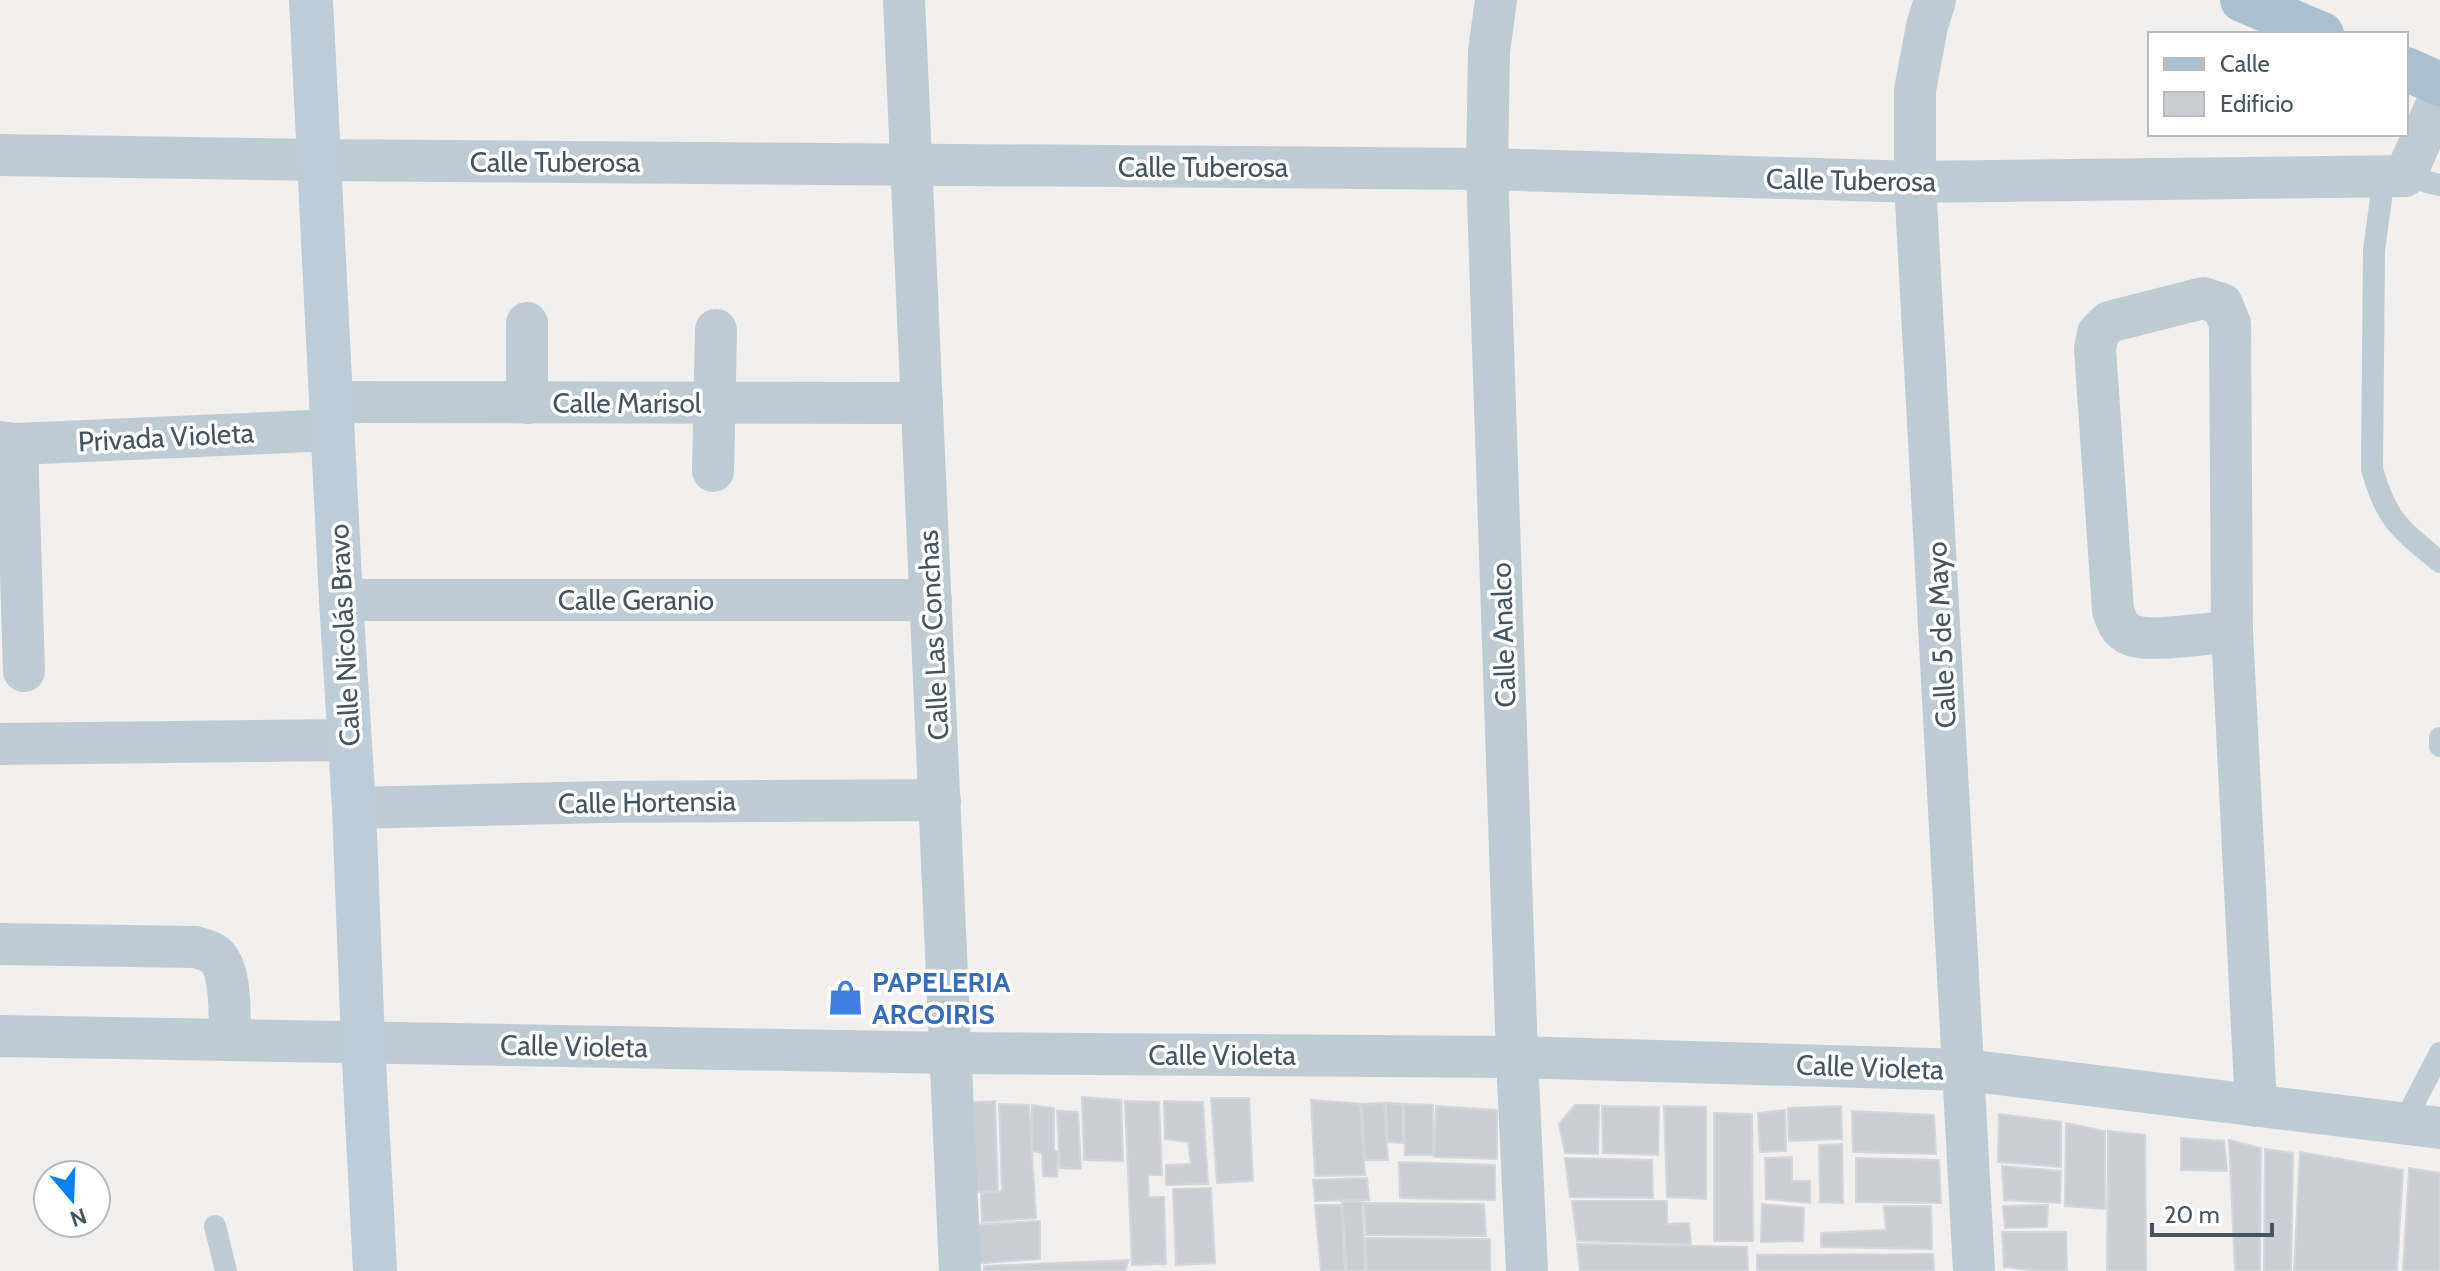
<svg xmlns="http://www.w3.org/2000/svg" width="2440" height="1271" font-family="Cabin,sans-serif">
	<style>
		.building { fill: #caced4; stroke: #d2d6db; stroke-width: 2 }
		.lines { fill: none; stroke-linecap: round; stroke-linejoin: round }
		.lane { stroke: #becbd2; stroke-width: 22 }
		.street { stroke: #becbd2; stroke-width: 42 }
		.secondary { stroke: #beccd7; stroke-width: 44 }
		.primary { stroke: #acc1d0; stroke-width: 44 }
		.labels { text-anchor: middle; stroke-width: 7; stroke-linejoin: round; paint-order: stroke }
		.street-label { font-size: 28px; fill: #45545e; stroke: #fff }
		.shop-label { font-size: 28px; font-weight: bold; fill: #366cbe; stroke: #fff; text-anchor: start }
	</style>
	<rect width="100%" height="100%" fill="#f2efef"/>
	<g class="building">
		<path d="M1082,1097L1121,1100L1123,1161L1084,1160Z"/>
		<path d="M1211,1098H1249L1253,1181L1217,1183Z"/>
		<path d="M1311,1100L1360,1104L1365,1175L1315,1176Z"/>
		<path d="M995,1101L998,1191L965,1193L960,1103Z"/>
		<path d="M1125,1101L1159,1102L1162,1175H1148L1149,1197H1164L1166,1264L1132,1265Z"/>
		<path d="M1164,1101L1203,1102L1208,1184L1166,1185V1165L1191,1164L1188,1142L1165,1139Z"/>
		<path d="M1384,1103L1388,1160H1365L1362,1104Z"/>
		<path d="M1386,1103L1402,1104L1403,1143L1388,1142Z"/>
		<path d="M999,1104L1029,1105L1036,1218L982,1222L981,1194L1002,1191Z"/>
		<path d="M1404,1104L1433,1105V1155H1405Z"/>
		<path d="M1032,1105L1054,1108V1151H1058L1057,1177L1043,1176L1042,1153L1032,1151Z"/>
		<path d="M1575,1105H1599L1598,1154L1565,1153L1559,1124Z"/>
		<path d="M1436,1106L1497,1110V1159L1434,1157Z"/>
		<path d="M1602,1106L1659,1107L1658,1155L1603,1153Z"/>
		<path d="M1664,1106L1706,1107V1199L1667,1197Z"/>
		<path d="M1841,1106L1842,1139L1789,1141L1788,1108Z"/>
		<path d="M1785,1110L1786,1151L1760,1152L1758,1113Z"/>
		<path d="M1057,1111L1078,1112L1081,1169L1060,1168Z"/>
		<path d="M1852,1111L1934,1115L1936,1154L1853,1152Z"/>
		<path d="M1714,1113L1752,1114L1753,1241H1714Z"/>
		<path d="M1999,1114L2061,1122V1167L1998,1162Z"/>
		<path d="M2066,1123L2105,1131V1209L2065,1206Z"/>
		<path d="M2108,1131L2145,1135L2146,1271H2107Z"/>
		<path d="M2181,1138L2224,1141L2227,1171L2181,1170Z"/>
		<path d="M2229,1140L2261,1148L2260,1271H2235Z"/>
		<path d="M1842,1144L1843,1203L1820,1202L1819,1145Z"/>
		<path d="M2265,1149L2293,1153L2291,1271H2264Z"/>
		<path d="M2300,1152L2403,1170L2397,1271H2294Z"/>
		<path d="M1792,1157V1181H1810V1203L1766,1199L1765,1158Z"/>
		<path d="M1565,1158L1652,1160L1653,1198L1570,1197Z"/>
		<path d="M1856,1158L1939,1160L1941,1203L1856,1202Z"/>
		<path d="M1399,1162L1495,1165V1200L1400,1198Z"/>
		<path d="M2002,1166L2061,1171L2060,1203L2004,1200Z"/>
		<path d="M2409,1168L2440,1173V1271H2403Z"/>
		<path d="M1367,1178L1369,1200L1315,1201L1313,1180Z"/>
		<path d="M1211,1188L1215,1263L1176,1265L1173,1189Z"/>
		<path d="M1572,1201H1667V1224L1689,1223L1691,1244L1577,1241Z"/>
		<path d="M1342,1202H1362L1365,1271H1347Z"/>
		<path d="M1364,1203L1484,1204L1486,1236L1366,1235Z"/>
		<path d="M1762,1204L1804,1208L1803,1241L1761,1242Z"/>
		<path d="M1315,1205H1341L1345,1271H1321Z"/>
		<path d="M2048,1205L2047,1227L2005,1228L2003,1206Z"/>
		<path d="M1884,1206H1931L1932,1249L1821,1247V1233L1886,1230Z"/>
		<path d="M1040,1221V1259L972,1264L970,1225Z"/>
		<path d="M2002,1232H2066L2067,1271H2040L2004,1267Z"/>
		<path d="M1365,1238L1490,1239V1271H1367Z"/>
		<path d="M1577,1244L1747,1247L1748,1271H1580Z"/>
		<path d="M1933,1254L1934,1271H1757V1255Z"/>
		<path d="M1129,1260L1125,1271H984V1266Z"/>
	</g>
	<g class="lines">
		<g class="lane">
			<path d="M2405,176L2440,185"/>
			<path d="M2384,177L2374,250L2372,469C2386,520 2400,529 2440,562"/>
			<path d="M2440,738V746"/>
			<path d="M2403,1124L2440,1053"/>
			<path d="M215,1226L226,1271"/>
		</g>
		<g class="street">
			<path d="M904,0L960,1271"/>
			<path d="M1496,0L1489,51L1487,169L1517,1057L1527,1271"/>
			<path d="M1935,0L1927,26L1915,90V182L1974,1271"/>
			<path d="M0,155L320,160L1487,169L1915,182L2405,176L2440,97"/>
			<path d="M527,323V403"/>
			<path d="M331,402L922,403"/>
			<path d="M0,442L17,444L333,430"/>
			<path d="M17,444L24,671"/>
			<path d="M713,471L716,330"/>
			<path d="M341,600H931"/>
			<path d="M2232,631C2210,633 2149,643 2131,635C2119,630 2116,620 2113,610L2095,349L2098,333L2109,322L2203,298L2222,304L2230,324L2232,631L2256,1106"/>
			<path d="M0,744L350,740"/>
			<path d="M354,808L603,802L940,800"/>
			<path d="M0,944L196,947C201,949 210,951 214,954C233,969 229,1018 230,1040"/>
			<path d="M0,1036L951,1053L1517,1057L1965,1070L2440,1128"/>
		</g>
		<path class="secondary" d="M311,0L341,600L354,808L363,1042L375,1271"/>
		<g class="primary">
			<path d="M2242,0L2322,34"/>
			<path d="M2406,69L2440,84"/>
		</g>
	</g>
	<defs>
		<symbol id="shop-bare" viewBox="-9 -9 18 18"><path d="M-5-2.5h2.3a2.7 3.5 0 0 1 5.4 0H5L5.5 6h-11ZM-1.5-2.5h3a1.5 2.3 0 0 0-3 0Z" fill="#3f7fe0" stroke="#fff" stroke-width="2.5" paint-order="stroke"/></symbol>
	</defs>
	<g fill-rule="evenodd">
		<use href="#shop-bare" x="820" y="972" width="51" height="51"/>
	</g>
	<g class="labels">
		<g class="street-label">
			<text x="555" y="172">Calle Tuberosa</text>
			<text x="1203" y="177">Calle Tuberosa</text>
			<text transform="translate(1851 180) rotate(1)" y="10">Calle Tuberosa</text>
			<text x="627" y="413">Calle Marisol</text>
			<text transform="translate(166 437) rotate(-3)" y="10">Privada Violeta</text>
			<text x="636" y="610">Calle Geranio</text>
			<text transform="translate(344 635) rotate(-93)" y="10">Calle Nicolás Bravo</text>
			<text transform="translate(933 635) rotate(-93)" y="10">Calle Las Conchas</text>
			<text transform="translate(1503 635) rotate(-92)" y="10">Calle Analco</text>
			<text transform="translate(1941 635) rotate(-93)" y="10">Calle 5 de Mayo</text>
			<text transform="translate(647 802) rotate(-1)" y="10">Calle Hortensia</text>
			<text transform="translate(574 1046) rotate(1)" y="10">Calle Violeta</text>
			<text x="1222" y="1065">Calle Violeta</text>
			<text transform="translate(1870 1067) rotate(2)" y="10">Calle Violeta</text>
		</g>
		<g class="shop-label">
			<text x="872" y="992">PAPELERIA<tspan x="872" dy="32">ARCOIRIS</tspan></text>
		</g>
	</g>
	<rect x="2148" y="32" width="260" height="104" fill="#ffffff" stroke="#b5bbbf" stroke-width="2"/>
	<rect x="2164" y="58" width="40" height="12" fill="#acc1d0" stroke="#b5bbbf" stroke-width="2"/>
	<text x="2220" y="72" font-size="24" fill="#45545e">Calle</text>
	<rect x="2164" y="92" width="40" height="24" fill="#caced4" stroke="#b5bbbf" stroke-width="2"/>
	<text x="2220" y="112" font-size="24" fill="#45545e">Edificio</text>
	<g transform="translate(72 1199) rotate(161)"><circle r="38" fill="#ffffff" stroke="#b5bbbf" stroke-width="2"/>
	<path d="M0-6L14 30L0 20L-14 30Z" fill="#0a80f0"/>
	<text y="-12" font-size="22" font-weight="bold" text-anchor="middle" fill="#45545e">N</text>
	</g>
	<path d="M2152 1223v12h120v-12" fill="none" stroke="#45545e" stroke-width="4"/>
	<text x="2164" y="1223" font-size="24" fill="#45545e" stroke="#ffffff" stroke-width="6" paint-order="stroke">20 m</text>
</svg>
